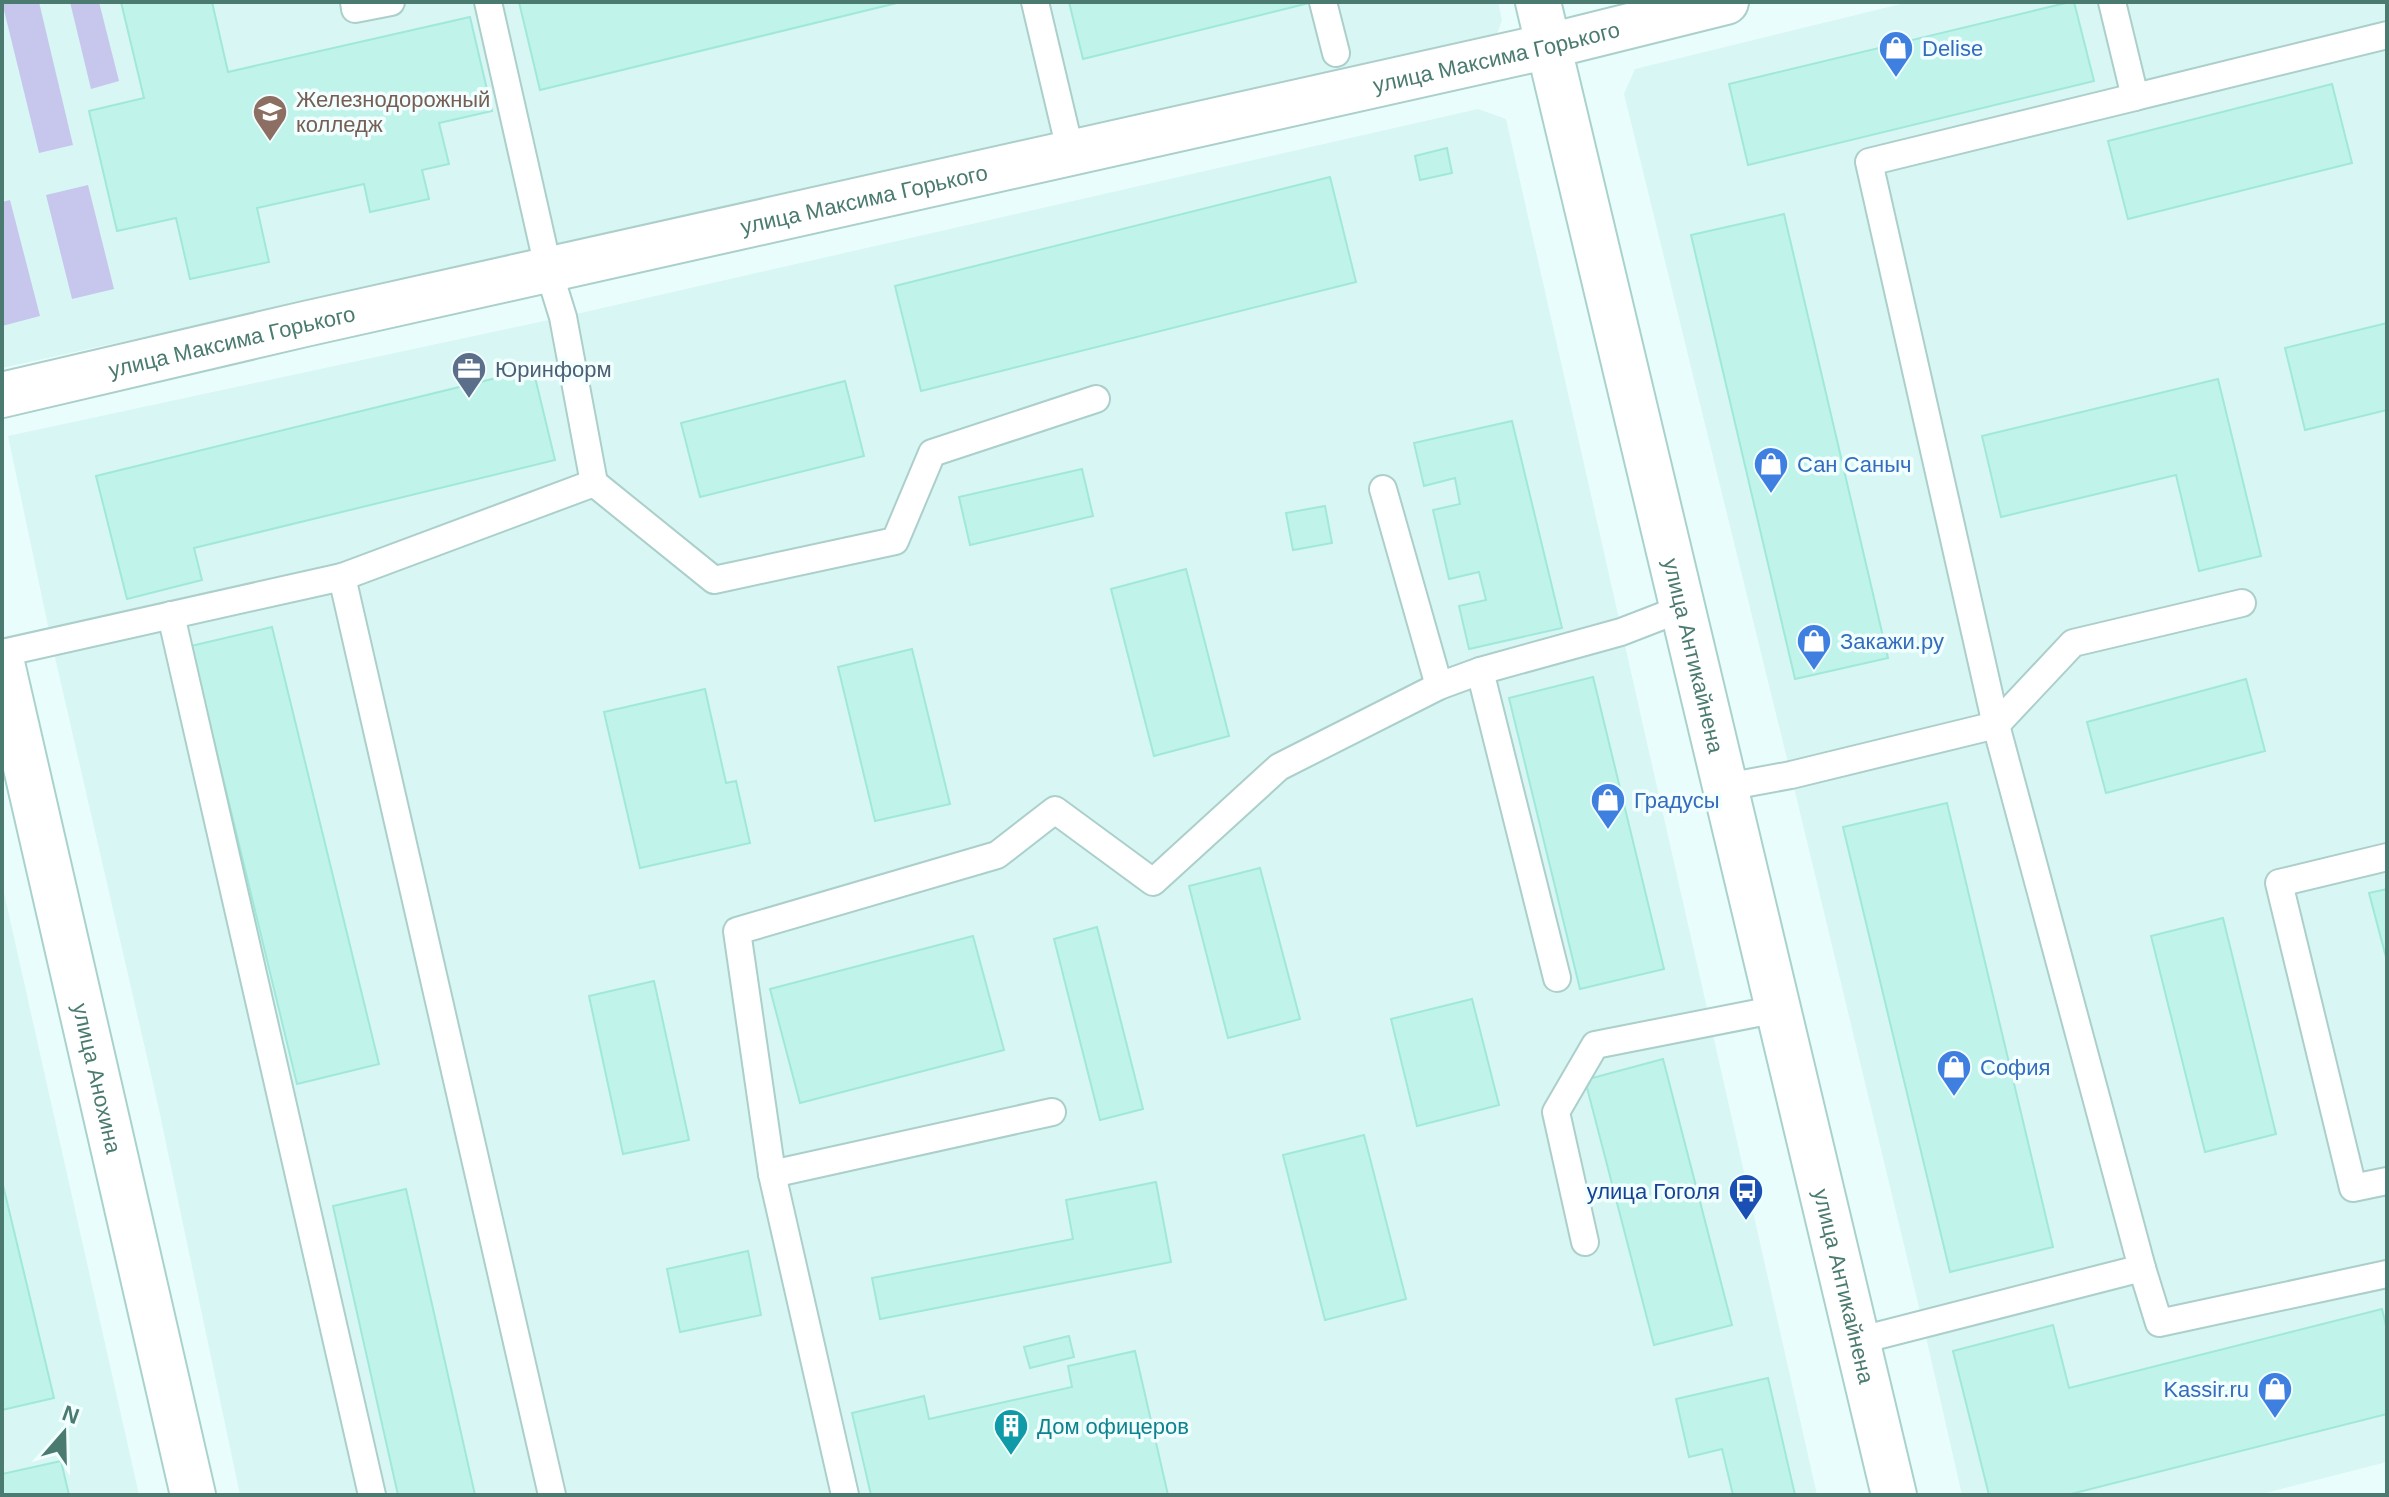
<svg xmlns="http://www.w3.org/2000/svg" width="2389" height="1497" font-family="Arial,sans-serif">
	<style>
		.residential { fill: #d8f6f4 }
		.green { fill: #c7c7ed }
		.building { fill: #c0f4eb; stroke: #a0e8d9; stroke-width: 2 }
		.lines { fill: none; stroke-linecap: round; stroke-linejoin: round }
		.lane-casing { stroke: #abcfca; stroke-width: 30 }
		.street-casing { stroke: #abcfca; stroke-width: 48 }
		.secondary-casing { stroke: #a9d2cc; stroke-width: 48 }
		.lane { stroke: #fff; stroke-width: 26 }
		.street { stroke: #fff; stroke-width: 44 }
		.secondary { stroke: #fff; stroke-width: 44 }
		.labels { text-anchor: middle; stroke-width: 7; stroke-linejoin: round; paint-order: stroke }
		.shop-label { font-size: 22px; fill: #366cbe; stroke: #f2ffff; text-anchor: start }
		.street-label { font-size: 22px; fill: #4b7b70; stroke: #f2ffff }
		.education-label { font-size: 22px; fill: #785e54; stroke: #f2ffff; text-anchor: start }
		.service-label { font-size: 22px; fill: #4e5e75; stroke: #f2ffff; text-anchor: start }
		.transit-label { font-size: 22px; fill: #164399; stroke: #f2ffff; text-anchor: end }
		.culture-label { font-size: 22px; fill: #0d838f; stroke: #f2ffff; text-anchor: start }
	</style>
	<rect width="100%" height="100%" fill="#eafdfd"/>
	<g class="residential">
		<path d="M2,2H1498L1502,20L1497,34L1484,42L2,368Z"/>
		<path d="M1909,2H2387V1462L2257,1495H1962L1923,1324L1791,775L1624,94L1635,69Z"/>
		<path d="M1478,109L1506,119L1817,1495H240L158,1105L51,640L8,436L563,317Z"/>
		<path d="M2,884L139,1495H2Z"/>
	</g>
	<g class="green">
		<path d="M2,2H39L73,145L39,153Z"/>
		<path d="M70,2H99L119,81L91,89Z"/>
		<path d="M88,185L114,289L72,299L46,195Z"/>
		<path d="M10,200L40,316L2,326V202Z"/>
	</g>
	<g class="building">
		<path d="M121,2H212L228,72L470,17L492,111L439,123L449,164L422,170L429,199L370,212L364,184L257,208L269,262L190,279L176,218L117,231L89,111L144,98Z"/>
		<path d="M519,2H901L540,90Z"/>
		<path d="M1069,2H1309V3L1083,59Z"/>
		<path d="M2070,2H2074L2094,81L1748,165L1729,84Z"/>
		<path d="M2332,84L2352,163L2128,219L2108,141Z"/>
		<path d="M1447,148L1452,173L1420,180L1415,156Z"/>
		<path d="M1330,177L1356,282L921,391L895,286Z"/>
		<path d="M1784,214L1888,658L1795,679L1691,235Z"/>
		<path d="M2387,323V410L2305,430L2285,348Z"/>
		<path d="M533,369L555,460L194,548L202,580L127,599L96,476Z"/>
		<path d="M2218,379L2261,556L2199,571L2176,475L2001,517L1982,436Z"/>
		<path d="M845,381L864,456L700,497L681,423Z"/>
		<path d="M1512,421L1562,628L1469,649L1459,606L1486,600L1479,572L1449,579L1433,510L1460,504L1455,478L1424,486L1414,443Z"/>
		<path d="M1082,469L1093,516L970,545L959,497Z"/>
		<path d="M1325,506L1332,543L1293,550L1286,513Z"/>
		<path d="M1186,569L1229,736L1154,756L1111,589Z"/>
		<path d="M272,627L379,1064L297,1084L191,646Z"/>
		<path d="M912,649L950,804L875,821L838,667Z"/>
		<path d="M1593,677L1664,969L1580,989L1509,698Z"/>
		<path d="M2246,679L2265,751L2106,793L2087,722Z"/>
		<path d="M705,689L726,783L736,781L750,843L640,868L604,712Z"/>
		<path d="M1947,803L2053,1247L1950,1272L1843,827Z"/>
		<path d="M1260,868L1300,1019L1228,1038L1189,886Z"/>
		<path d="M2387,889V961L2369,893Z"/>
		<path d="M2223,918L2276,1134L2205,1152L2151,936Z"/>
		<path d="M1097,927L1143,1109L1100,1120L1054,939Z"/>
		<path d="M973,936L1004,1050L800,1103L770,989Z"/>
		<path d="M654,981L689,1140L623,1154L589,996Z"/>
		<path d="M1472,999L1499,1105L1417,1126L1391,1019Z"/>
		<path d="M1663,1059L1732,1325L1654,1345L1585,1080Z"/>
		<path d="M1364,1135L1406,1299L1325,1320L1283,1155Z"/>
		<path d="M2,1181L54,1398L2,1410Z"/>
		<path d="M1156,1182L1171,1262L880,1319L872,1278L1073,1239L1066,1200Z"/>
		<path d="M406,1189L475,1495H398L333,1206Z"/>
		<path d="M748,1251L761,1315L680,1332L667,1269Z"/>
		<path d="M2382,1309L2387,1330V1414L2067,1495H1989L1953,1351L2053,1325L2069,1388Z"/>
		<path d="M1069,1336L1074,1357L1030,1368L1024,1347Z"/>
		<path d="M1135,1351L1168,1495H871L852,1413L924,1396L929,1419L1072,1387L1068,1366Z"/>
		<path d="M1768,1378L1795,1495H1733L1722,1449L1689,1457L1676,1399Z"/>
		<path d="M61,1461L69,1495H2V1474Z"/>
	</g>
	<g class="lines">
		<defs>
			<g id="lane">
				<path d="M354,2L355,9L391,2"/>
				<path d="M488,2L549,272L563,317L594,483"/>
				<path d="M1035,2L1071,154"/>
				<path d="M1323,2L1336,53"/>
				<path d="M2112,2L2135,97L2387,35"/>
				<path d="M2135,97L1869,162L1996,725L2073,643L2242,603"/>
				<path d="M1383,489L1439,686"/>
				<path d="M342,577L594,483L714,580L895,541L932,453L1096,399"/>
				<path d="M171,615L372,1495"/>
				<path d="M2,653L342,577L552,1495"/>
				<path d="M1480,671L1557,978"/>
				<path d="M1726,787L1791,775L1996,725L2142,1268L1857,1341"/>
				<path d="M2387,857L2279,883L2353,1188L2387,1181"/>
				<path d="M772,1174L1052,1112"/>
				<path d="M1585,1242L1556,1112L1595,1045L1778,1009"/>
				<path d="M2142,1268L2159,1323L2387,1274"/>
				<path d="M845,1495L772,1174L737,931L997,855L1055,810L1153,882L1279,767L1439,686L1480,671L1621,632L1683,608"/>
			</g>
			<g id="street">
				<path id="s1" d="M2,395L305,324L1549,46L1726,2"/>
			</g>
			<g id="secondary">
				<path id="s2" d="M1538,2L1894,1495"/>
				<path id="s3" d="M2,663L193,1495"/>
			</g>
		</defs>
		<use href="#lane" class="lane-casing"/>
		<use href="#street" class="street-casing"/>
		<use href="#secondary" class="secondary-casing"/>
		<use href="#lane" class="lane"/>
		<use href="#street" class="street"/>
		<use href="#secondary" class="secondary"/>
	</g>
	<defs>
		<symbol id="shop-pin" viewBox="-11 -11 22 30"><path d="M0 17L-7.5 6A9.5 9.5 0 1 1 7.5 6Z" fill="#3f7fe0" stroke="#f2ffff"/><path d="M-5-2.5h2.3a2.7 3.5 0 0 1 5.4 0H5L5.5 6h-11ZM-1.5-2.5h3a1.5 2.3 0 0 0-3 0Z" fill="#fff"/></symbol>
		<symbol id="university-pin" viewBox="-11 -11 22 30"><path d="M0 17L-7.5 6A9.5 9.5 0 1 1 7.5 6Z" fill="#8d6e63" stroke="#f2ffff"/><path d="M0-5L7-2L0 1L-7-2ZM-4 1L0 2.5L4 1V4Q0 6-4 4Z" fill="#fff"/></symbol>
		<symbol id="office-pin" viewBox="-11 -11 22 30"><path d="M0 17L-7.5 6A9.5 9.5 0 1 1 7.5 6Z" fill="#5c6f8a" stroke="#f2ffff"/><path d="M-6-3h4V-5.5h4V-3h4V5H-6ZM-1-4.5V-3h2v-1.5ZM-6 0V1H6V0Z" fill="#fff"/></symbol>
		<symbol id="bus-pin" viewBox="-11 -11 22 30"><path d="M0 17L-7.5 6A9.5 9.5 0 1 1 7.5 6Z" fill="#1a4fb4" stroke="#f2ffff"/><path d="M-5-6H5V4H4V6H2V4H-2V6H-4V4H-5ZM-3.5-4V0h7V-4ZM-3.5 1.2v1.5H-2V1.2ZM2 1.2v1.5H3.5V1.2Z" fill="#fff"/></symbol>
		<symbol id="building-pin" viewBox="-11 -11 22 30"><path d="M0 17L-7.5 6A9.5 9.5 0 1 1 7.5 6Z" fill="#0f9aa8" stroke="#f2ffff"/><path d="M-4-6H4V6H1V3H-1V6H-4ZM-2.5-4.3h1.7v1.8h-1.7ZM.8-4.3h1.7v1.8H.8ZM-2.5-1h1.7V.8h-1.7ZM.8-1h1.7V.8H.8Z" fill="#fff"/></symbol>
	</defs>
	<g fill-rule="evenodd">
		<use href="#shop-pin" x="1876" y="28" width="40" height="54"/>
		<use href="#university-pin" x="250" y="92" width="40" height="54"/>
		<use href="#office-pin" x="449" y="349" width="40" height="54"/>
		<use href="#shop-pin" x="1751" y="444" width="40" height="54"/>
		<use href="#shop-pin" x="1794" y="621" width="40" height="54"/>
		<use href="#shop-pin" x="1588" y="780" width="40" height="54"/>
		<use href="#shop-pin" x="1934" y="1047" width="40" height="54"/>
		<use href="#bus-pin" x="1726" y="1171" width="40" height="54"/>
		<use href="#shop-pin" x="2255" y="1369" width="40" height="54"/>
		<use href="#building-pin" x="991" y="1406" width="40" height="54"/>
	</g>
	<g class="labels">
		<g class="shop-label">
			<text x="1922" y="56">Delise</text>
			<text x="1797" y="472">Сан Саныч</text>
			<text x="1840" y="649">Закажи.ру</text>
			<text x="1634" y="808">Градусы</text>
			<text x="1980" y="1075">София</text>
			<text x="2249" y="1397" text-anchor="end">Kassir.ru</text>
		</g>
		<g class="street-label">
			<text dy="8" stroke="none"><textPath href="#s1" startOffset="1532">улица Максима Горького</textPath></text>
			<text dy="8" stroke="none"><textPath href="#s1" startOffset="884">улица Максима Горького</textPath></text>
			<text dy="8" stroke="none"><textPath href="#s1" startOffset="236">улица Максима Горького</textPath></text>
			<text dy="8" stroke="none"><textPath href="#s2" startOffset="672">улица Антикайнена</textPath></text>
			<text dy="8" stroke="none"><textPath href="#s3" startOffset="426">улица Анохина</textPath></text>
			<text dy="8" stroke="none"><textPath href="#s2" startOffset="1320">улица Антикайнена</textPath></text>
		</g>
		<g class="education-label">
			<text x="296" y="107">Железнодорожный<tspan x="296" dy="25">колледж</tspan></text>
		</g>
		<g class="service-label">
			<text x="495" y="377">Юринформ</text>
		</g>
		<g class="transit-label">
			<text x="1720" y="1199">улица Гоголя</text>
		</g>
		<g class="culture-label">
			<text x="1037" y="1434">Дом офицеров</text>
		</g>
	</g>
	<rect width="2389" height="1497" fill="none" stroke="#4b7b70" stroke-width="8"/>
	<g transform="translate(64 1433) rotate(20)" stroke="#f2ffff" stroke-width="6" paint-order="stroke">
	<path d="M0-6L14 30L0 20L-14 30Z" fill="#4b7b70"/>
	<text y="-12" font-size="22" font-weight="bold" text-anchor="middle" fill="#4b7b70">N</text>
	</g>
</svg>
